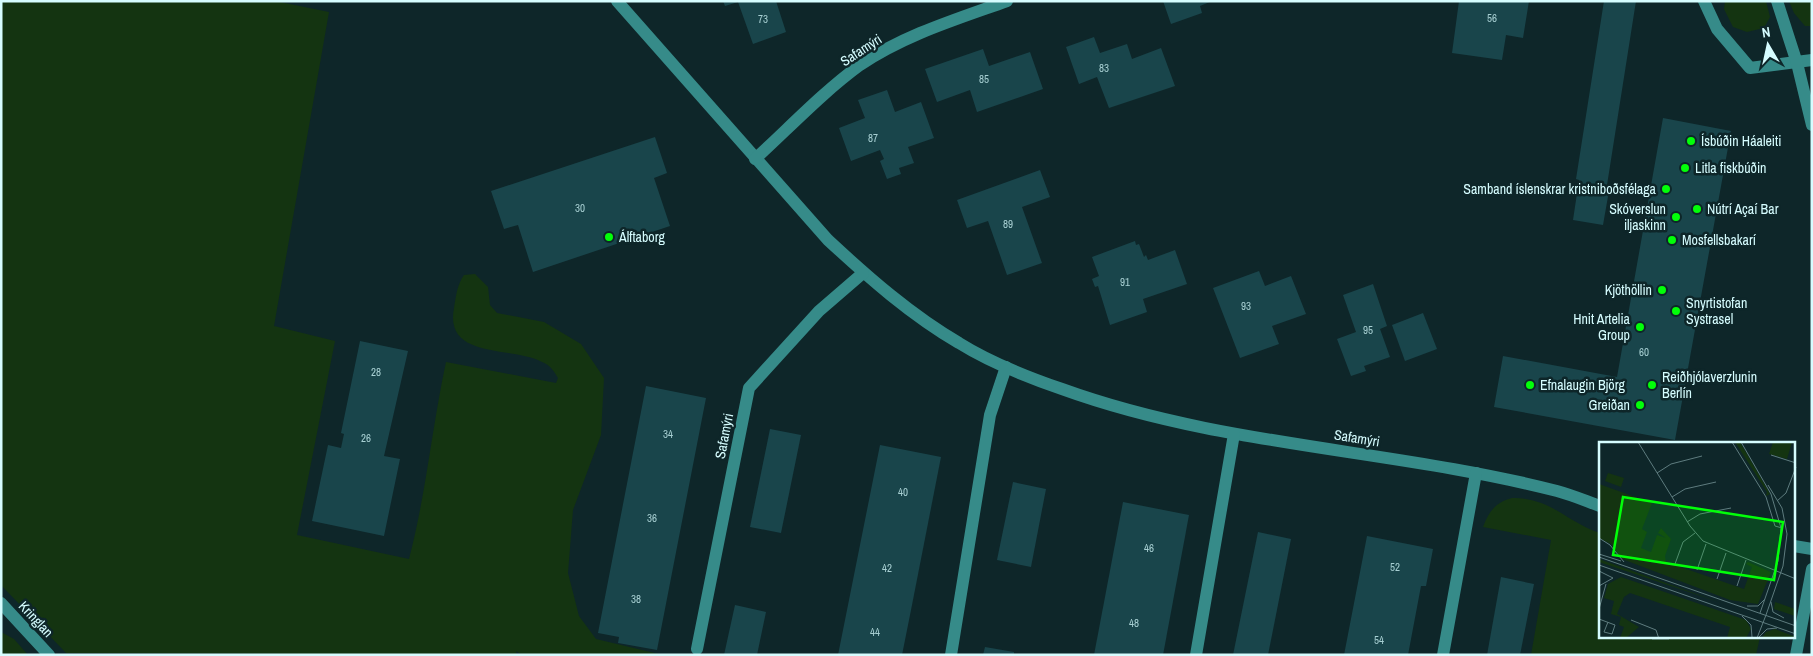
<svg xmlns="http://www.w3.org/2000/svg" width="1813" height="656" font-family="'Archivo Narrow',sans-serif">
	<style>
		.green { fill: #143411 }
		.building { fill: #19454b }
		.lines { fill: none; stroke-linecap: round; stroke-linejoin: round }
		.minor { stroke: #368b89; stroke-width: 12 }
		.poi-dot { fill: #02ff09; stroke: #0e2629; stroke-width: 2 }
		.labels { text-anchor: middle; stroke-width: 5; stroke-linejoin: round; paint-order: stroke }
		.number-label { font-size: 11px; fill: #a7cfd2 }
		.street-label { font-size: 14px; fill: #d6fdff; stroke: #0e2629 }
		.poi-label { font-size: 14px; fill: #d6fdff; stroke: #0e2629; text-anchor: start }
		.inset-road { fill: none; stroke: #5e7c7f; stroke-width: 1 }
		.view { fill: #02ff09; fill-opacity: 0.15; stroke: #02ff09; stroke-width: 2.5 }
		.inset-edge { fill: none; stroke: #d6fdff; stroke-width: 2.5 }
	</style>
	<rect width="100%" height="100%" fill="#0e2629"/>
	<g class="green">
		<path d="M1,1H275L329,12L274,326L335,341L297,535L409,559C426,494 432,427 446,362L556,383L558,378C554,371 550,365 542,362C513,346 444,360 454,308C456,296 457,285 464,275L475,274L488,287L490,305L497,313L544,322L581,344L604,378L601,435L573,510L568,573L579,616L596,639L663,655H522L516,651L517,655L66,653L1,585Z"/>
		<path d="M1725,1H1766L1770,17L1764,28L1747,32L1733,27L1724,9Z"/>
		<path d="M1789,1H1812V26H1805L1794,13Z"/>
		<path d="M1512,498C1552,498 1566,522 1600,533V637H1760L1756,655H1531L1551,540L1483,527C1489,511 1496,502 1512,498Z"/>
		<path d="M1,632L14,639L28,655H1Z"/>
	</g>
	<g class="building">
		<path d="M723,1H776L786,32L753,44L738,2L725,6Z"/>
		<path d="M1163,1H1212L1200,6L1202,13L1171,24Z"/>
		<path d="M1459,1H1529L1523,38L1506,35L1502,60L1452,53Z"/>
		<path d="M1604,1H1636L1607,185H1610L1603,225L1573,220L1579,180L1576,179Z"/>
		<path d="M1094,37L1100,53L1127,44L1132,59L1161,48L1175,86L1109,108L1097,77L1079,84L1066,47Z"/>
		<path d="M983,49L989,66L1030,52L1043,89L977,112L970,90L937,102L925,69Z"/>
		<path d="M887,90L895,112L921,102L934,138L908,147L914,163L899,168L901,174L887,179L880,161L884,159L880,150L851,161L839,128L865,118L858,100Z"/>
		<path d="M1663,118L1731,131L1675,440L1494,407L1503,356L1617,377Z"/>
		<path d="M655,137L667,173L654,178L670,226L533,272L518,225L504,229L491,191Z"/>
		<path d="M1040,170L1050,197L1022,207L1042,263L1007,275L988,221L967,228L957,200Z"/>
		<path d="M1135,241L1136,245L1139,244L1144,257L1146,255L1148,260L1175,250L1187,284L1143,299L1147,312L1110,325L1098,286L1095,287L1092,279L1099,276L1092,257Z"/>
		<path d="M1259,271L1265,286L1291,276L1306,314L1272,326L1279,344L1240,358L1213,288Z"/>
		<path d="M1373,284L1387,326L1380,329L1390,357L1364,366L1366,371L1351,376L1337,339L1356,332L1343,295Z"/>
		<path d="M1423,313L1437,349L1405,361L1392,325Z"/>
		<path d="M360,341L408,351L384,456L400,459L384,536L312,521L328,445L341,448L344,434L341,433Z"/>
		<path d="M646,386L706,398L657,650L618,643L619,637L598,633Z"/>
		<path d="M770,429L801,435L781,533L750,527Z"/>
		<path d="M880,445L941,457L911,610L902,655H838Z"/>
		<path d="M1013,482L1046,489L1031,567L997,560Z"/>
		<path d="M1123,502L1189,515L1163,655H1094Z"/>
		<path d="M1258,532L1291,539L1268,655H1233Z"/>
		<path d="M1367,536L1433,549L1426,586H1421L1408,655H1344Z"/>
		<path d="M1501,577L1534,584L1520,655H1487Z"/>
		<path d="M735,605L766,612L757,655H724Z"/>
		<path d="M985,647L1014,652V655H983Z"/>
	</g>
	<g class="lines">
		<g class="minor">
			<path d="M617,1L828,240C869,278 911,315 959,343C991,363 1027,377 1062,389C1222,447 1394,449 1557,491C1572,495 1586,501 1600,506"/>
			<path d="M1704,1L1717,29L1750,68L1812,60"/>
			<path d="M1777,1L1797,63L1812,125"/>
			<path d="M755,159C789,128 823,92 860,65C904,35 957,19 1007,1"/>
			<path d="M1794,546L1812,549"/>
			<path d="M1,603L49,655"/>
			<path d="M697,649L749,388L819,311L863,273"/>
			<path d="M951,655L990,415L1006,367"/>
			<path d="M1196,655L1234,434"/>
			<path d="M1443,655L1476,473"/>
			<path d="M1796,655L1812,569"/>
		</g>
	</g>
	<g class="poi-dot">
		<circle cx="1691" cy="141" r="5"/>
		<circle cx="1685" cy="168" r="5"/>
		<circle cx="1666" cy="189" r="5"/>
		<circle cx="1697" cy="209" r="5"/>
		<circle cx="1676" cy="217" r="5"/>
		<circle cx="609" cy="237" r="5"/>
		<circle cx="1672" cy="240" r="5"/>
		<circle cx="1662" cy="290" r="5"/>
		<circle cx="1676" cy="311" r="5"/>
		<circle cx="1640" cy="327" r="5"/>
		<circle cx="1530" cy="385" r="5"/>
		<circle cx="1652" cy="385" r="5"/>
		<circle cx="1640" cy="405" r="5"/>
	</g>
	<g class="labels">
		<g class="number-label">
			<text x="1492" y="22">56</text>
			<text x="763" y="23">73</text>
			<text x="1104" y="72">83</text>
			<text x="984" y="83">85</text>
			<text x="873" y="142">87</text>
			<text x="580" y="212">30</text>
			<text x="1008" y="228">89</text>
			<text x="1125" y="286">91</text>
			<text x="1246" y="310">93</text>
			<text x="1368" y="334">95</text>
			<text x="1644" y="356">60</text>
			<text x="376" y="376">28</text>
			<text x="668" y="438">34</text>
			<text x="366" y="442">26</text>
			<text x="903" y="496">40</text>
			<text x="652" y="522">36</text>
			<text x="1149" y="552">46</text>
			<text x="1395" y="571">52</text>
			<text x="887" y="572">42</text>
			<text x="636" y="603">38</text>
			<text x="1134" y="627">48</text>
			<text x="875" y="636">44</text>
			<text x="1379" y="644">54</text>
		</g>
		<g class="street-label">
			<text transform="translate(861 50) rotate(-33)" y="5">Safamýri</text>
			<text transform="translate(724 436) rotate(-79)" y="5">Safamýri</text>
			<text transform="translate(1357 438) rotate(9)" y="5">Safamýri</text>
			<text transform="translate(36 619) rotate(47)" y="5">Kringlan</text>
		</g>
		<g class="poi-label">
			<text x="1701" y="146">Ísbúðin Háaleiti</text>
			<text x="1695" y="173">Litla fiskbúðin</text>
			<text x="1656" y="194" text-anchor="end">Samband íslenskrar kristniboðsfélaga</text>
			<text x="1666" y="214" text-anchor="end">Skóverslun<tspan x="1666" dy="16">iljaskinn</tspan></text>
			<text x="1707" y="214">Nútrí Açaí Bar</text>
			<text x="619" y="242">Álftaborg</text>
			<text x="1682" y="245">Mosfellsbakarí</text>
			<text x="1652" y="295" text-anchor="end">Kjöthöllin</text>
			<text x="1686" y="308">Snyrtistofan<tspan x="1686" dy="16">Systrasel</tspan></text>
			<text x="1630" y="324" text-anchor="end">Hnit Artelia<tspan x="1630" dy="16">Group</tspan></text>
			<text x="1662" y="382">Reiðhjólaverzlunin<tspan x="1662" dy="16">Berlín</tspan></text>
			<text x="1540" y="390">Efnalaugin Björg</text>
			<text x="1630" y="410" text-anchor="end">Greiðan</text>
		</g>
	</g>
	<g transform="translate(1599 442)">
		<rect width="196" height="196" fill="#0e2629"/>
		<path d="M136,0H141L171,52L167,54L168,50ZM174,0H193L188,17L170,12ZM9,31L25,36L22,45L6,39ZM0,42L53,61L43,87L48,90L42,106L52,110L58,93L67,96L59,91L62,86L72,97L66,114L67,120L145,147L153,125L147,122L149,120L172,130L159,162L131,158L23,117L12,102L0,96ZM0,117L123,161L0,120ZM22,135L147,178L152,187L147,196H128L131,185L31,151L25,155L18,172L40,185L27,196H21L25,185L20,183L22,175L12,172L15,159L5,156L9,142ZM176,160L196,167V174L175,167ZM176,187L197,195L196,197H162L167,190Z" fill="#143411"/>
		<path class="inset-road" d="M39,0L91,84L104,99L197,137M133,0L167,55L176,84L183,86M142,0L172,52L182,86L179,119L161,171M172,13L197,21M58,31L72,22L103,14M73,55L86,47L117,40M178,59L187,51L197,25M88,80L101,72L132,66M0,96L11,103L25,120M0,112L22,119M0,115L197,184M76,122L84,100L96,91M0,123L197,192M98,128L107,102M0,129L14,136L0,144M118,137L127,111M138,144L147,118M172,160L174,170L185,176M148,164H159L166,157M0,167L7,142M167,173L184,124L188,92L183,66L169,43M143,174L152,183L153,195M0,177L16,183L13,192L5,190L9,180M32,178L57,188L60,197M158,196L167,173M53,197H70M158,197L168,187L178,186"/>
		<path class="view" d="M24,55L184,80L175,138L14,113Z"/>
		<rect width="196" height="196" class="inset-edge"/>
	</g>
	<rect width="1813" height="656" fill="none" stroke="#d6fdff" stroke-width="5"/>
	<g transform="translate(1768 45) rotate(351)" stroke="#0e2629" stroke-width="4" paint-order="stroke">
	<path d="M0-4L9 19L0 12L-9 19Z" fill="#d6fdff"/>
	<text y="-8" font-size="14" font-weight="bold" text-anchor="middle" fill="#d6fdff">N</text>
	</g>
</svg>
